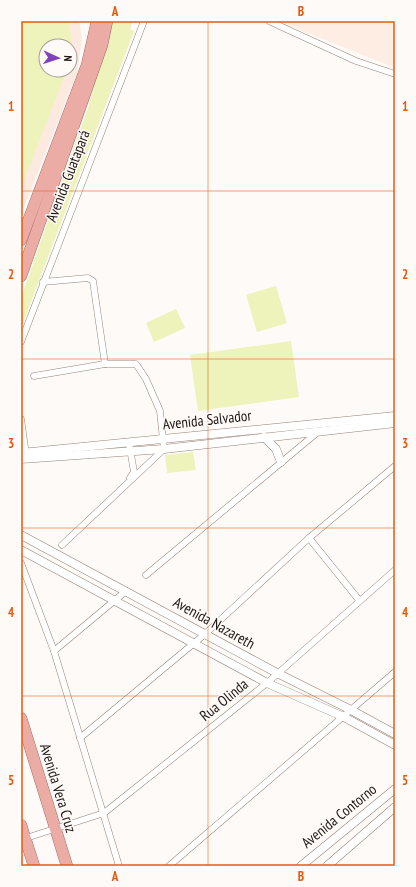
<svg xmlns="http://www.w3.org/2000/svg" width="416" height="887" font-family="'PT Sans Narrow',sans-serif">
	<style>
		.built { fill: #fceae0; fill-rule: evenodd }
		.industrial { fill: #feede2 }
		.green { fill: #edf3ba }
		.lines { fill: none; stroke-linecap: round; stroke-linejoin: round }
		.minor-casing { stroke: #968277; stroke-width: 7 }
		.tertiary-casing { stroke: #968277; stroke-width: 9 }
		.trunk-casing { stroke: #a16a64; stroke-width: 12 }
		.minor { stroke: #fff; stroke-width: 6 }
		.tertiary { stroke: #fff; stroke-width: 8 }
		.trunk { stroke: #ecaca6; stroke-width: 11 }
		.grid { fill: none; stroke: #e8590c; stroke-width: 1; stroke-opacity: 0.55 }
		.labels { text-anchor: middle; stroke-width: 3; stroke-linejoin: round; paint-order: stroke }
		.street-label { font-size: 15px; fill: #1e1713; stroke: #fefaf7 }
		.neatline { fill: none; stroke: #e8590c; stroke-width: 1.5 }
		.grid-label { font-size: 13px; text-anchor: middle; font-weight: bold; fill: #e8590c }
	</style>
	<rect width="100%" height="100%" fill="#fefaf7"/>
	<path class="built" d="M21,21H79L82,38L77,73L21,215ZM46,46H70V70H46Z"/>
	<path class="industrial" d="M278,21H395V68Z"/>
	<g class="green">
		<path d="M21,21H69L71,38L70,56V46H46V70H67L21,188Z"/>
		<path d="M112,21H133L130,29L134,31L21,328V298L88,108Z"/>
		<path d="M276,286L287,323L257,332L246,295Z"/>
		<path d="M176,309L185,328L154,342L146,323Z"/>
		<path d="M291,341L299,397L198,411L190,355Z"/>
		<path d="M193,452L196,470L167,473L165,455Z"/>
	</g>
	<g class="lines">
		<defs>
			<g id="minor">
				<path d="M269,21L356,61L395,74"/>
				<path d="M21,342L144,21"/>
				<path d="M34,376L105,364L93,281L88,278L43,282"/>
				<path d="M21,419L26,455"/>
				<path d="M129,443L134,472L130,478"/>
				<path d="M309,538L359,600"/>
				<path d="M62,545L164,449L160,411L146,379L136,364H105"/>
				<path d="M21,563L54,651L119,866"/>
				<path d="M146,575L319,431"/>
				<path d="M54,651L126,591"/>
				<path d="M80,738L205,634L309,538L395,466"/>
				<path d="M23,839L104,813L267,683L395,570"/>
				<path d="M169,866L395,672"/>
			</g>
			<g id="tertiary">
				<path d="M264,437L276,449L281,462"/>
				<path d="M21,453L395,416"/>
				<path d="M21,459L164,449L395,423"/>
				<path d="M21,535L277,673L351,710L395,734"/>
				<path d="M21,550L267,683L344,717L395,745"/>
				<path d="M301,866L395,789"/>
				<path d="M327,866L395,807"/>
			</g>
			<g id="trunk">
				<path d="M21,240L87,65L97,21"/>
				<path d="M21,276L102,45L107,21"/>
				<path d="M21,718L67,866"/>
				<path d="M21,825L34,866"/>
			</g>
		</defs>
		<use href="#minor" class="minor-casing"/>
		<use href="#tertiary" class="tertiary-casing"/>
		<use href="#trunk" class="trunk-casing"/>
		<use href="#minor" class="minor"/>
		<use href="#tertiary" class="tertiary"/>
		<use href="#trunk" class="trunk"/>
	</g>
	<path class="grid" d="M208,21V866M21,191H395M21,359H395M21,528H395M21,696H395"/>
	<g class="labels">
		<g class="street-label">
			<text transform="translate(68 176) rotate(-69)" y="5">Avenida Guatapará</text>
			<text transform="translate(207 420) rotate(-6)" y="5">Avenida Salvador</text>
			<text transform="translate(214 623) rotate(29)" y="5">Avenida Nazareth</text>
			<text transform="translate(224 700) rotate(-39)" y="5">Rua Olinda</text>
			<text transform="translate(58 788) rotate(73)" y="5">Avenida Vera Cruz</text>
			<text transform="translate(339 816) rotate(-39)" y="5">Avenida Contorno</text>
		</g>
	</g>
	<rect width="416" height="887" fill="none" stroke="#fefaf7" stroke-width="44"/>
	<g transform="translate(58 58) rotate(93)"><circle r="19" fill="#fefaf7" stroke="#a49f9c"/>
	<path d="M0-3L7 15L0 10L-7 15Z" fill="#8042b8"/>
	<text y="-6" font-size="11" font-weight="bold" text-anchor="middle" fill="#1e1713">N</text>
	</g>
	<rect x="22" y="22" width="372" height="843" class="neatline"/>
	<g class="grid-label">
		<text x="115" y="16">A</text>
		<text x="301" y="16">B</text>
		<text x="11" y="111">1</text>
		<text x="405" y="111">1</text>
		<text x="11" y="279">2</text>
		<text x="405" y="279">2</text>
		<text x="11" y="448">3</text>
		<text x="405" y="448">3</text>
		<text x="11" y="617">4</text>
		<text x="405" y="617">4</text>
		<text x="11" y="785">5</text>
		<text x="405" y="785">5</text>
		<text x="115" y="881">A</text>
		<text x="301" y="881">B</text>
	</g>
</svg>
